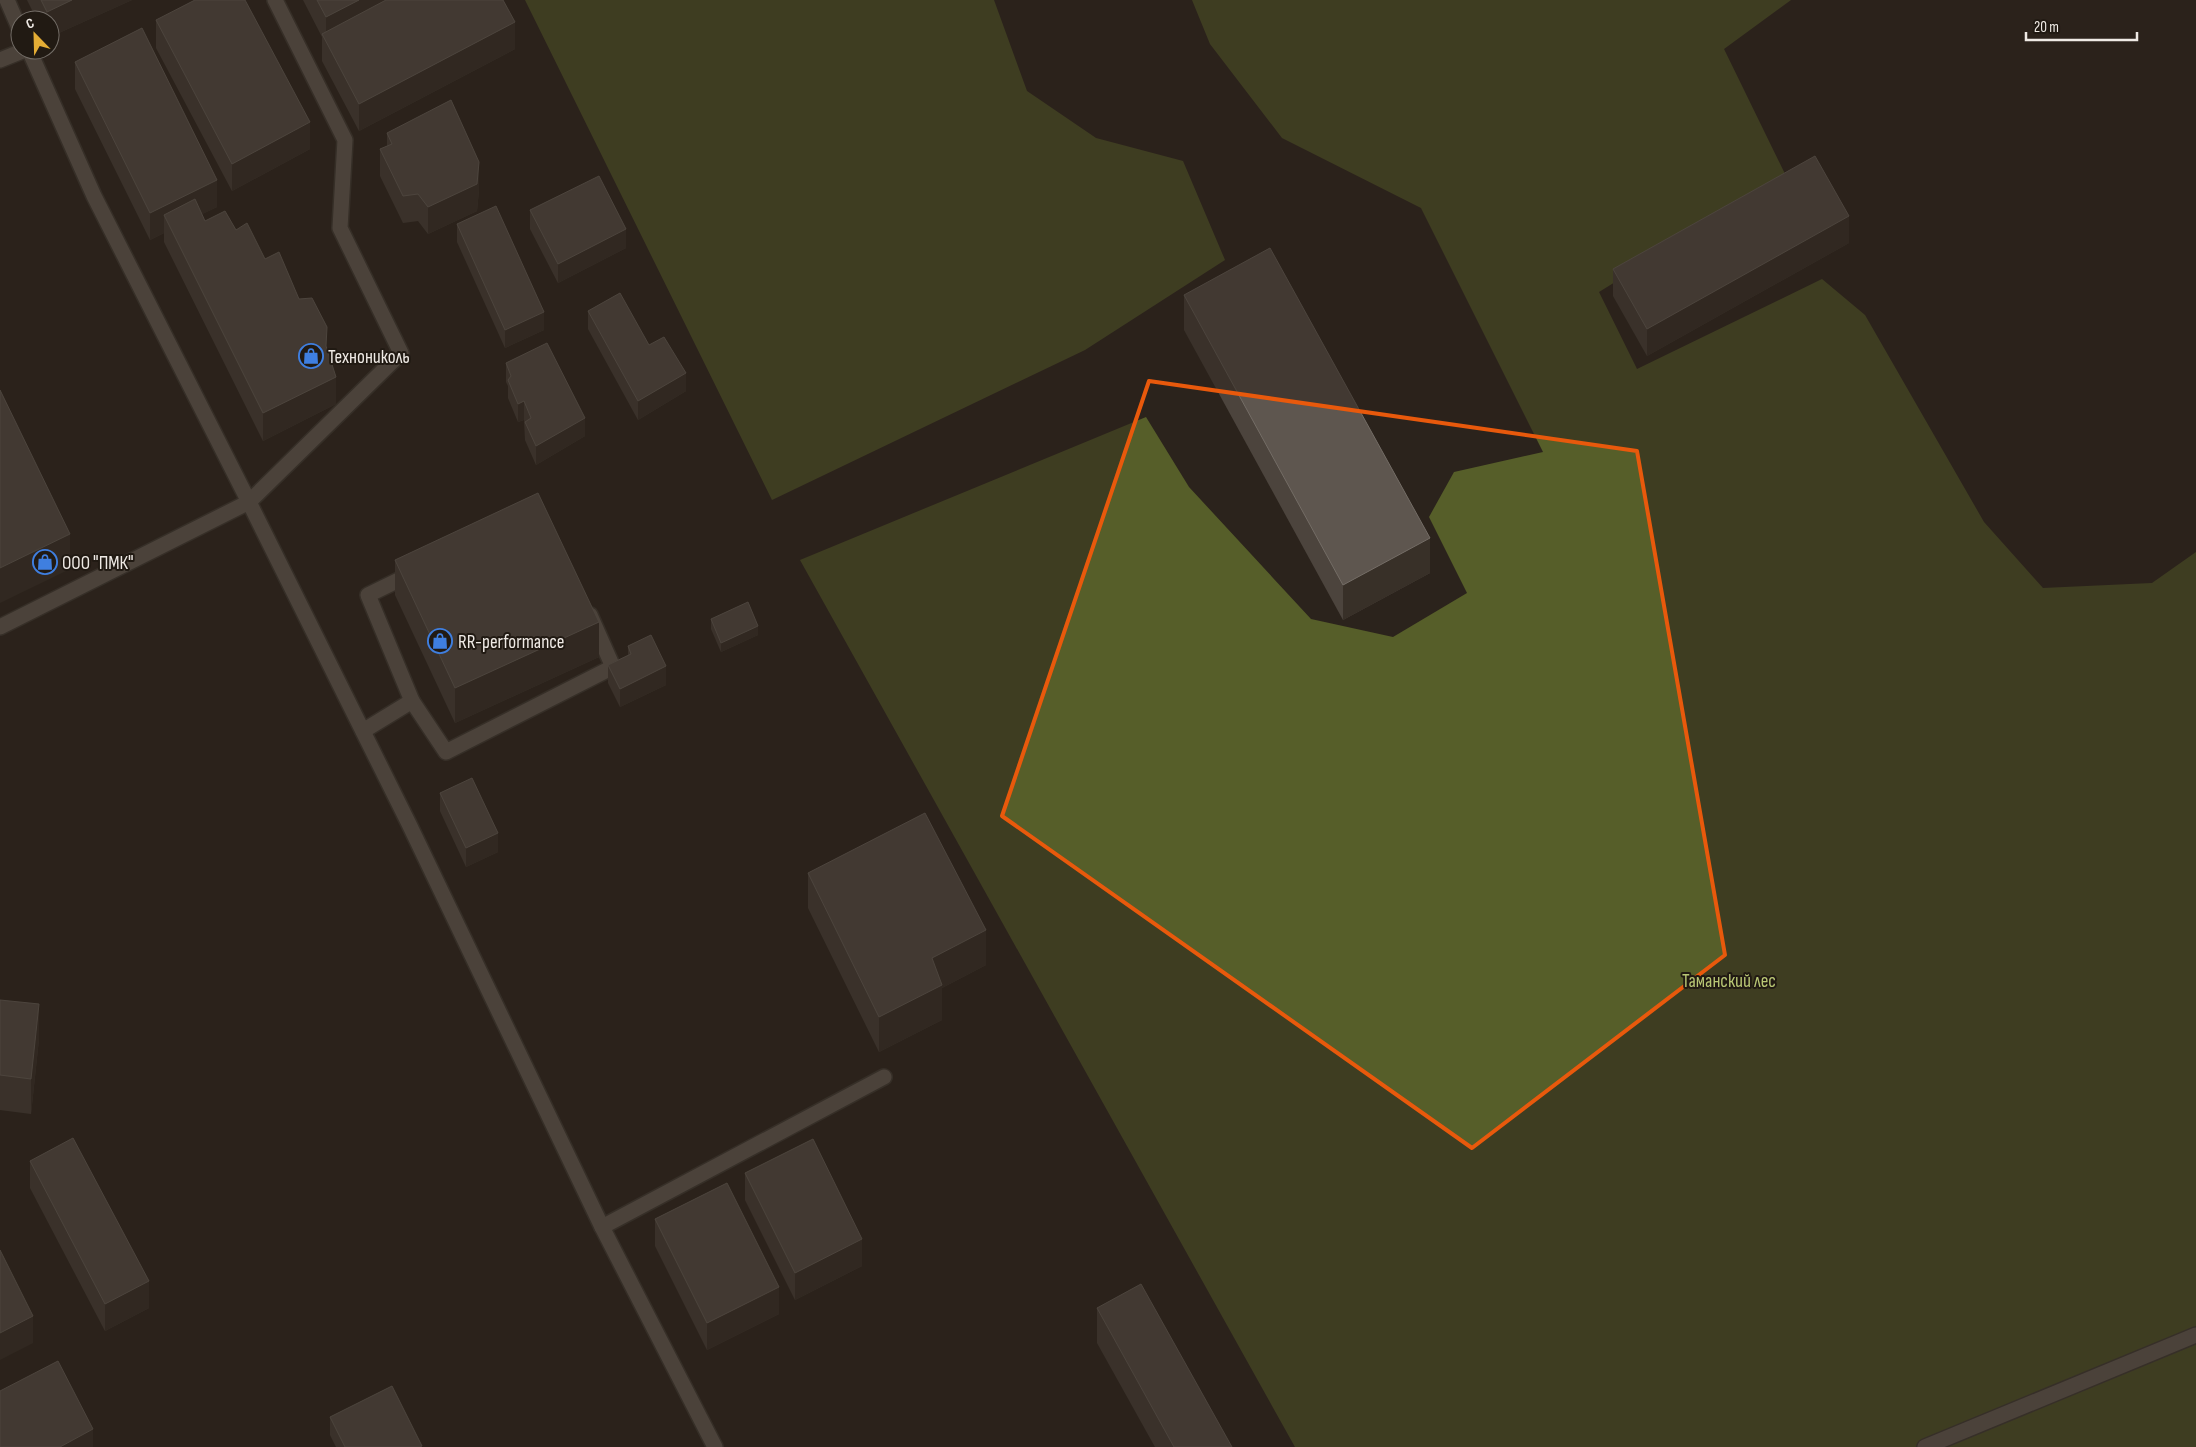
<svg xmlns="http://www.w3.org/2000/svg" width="2196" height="1447" font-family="'Sofia Sans Condensed',sans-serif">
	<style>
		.forest { fill: #565e29 }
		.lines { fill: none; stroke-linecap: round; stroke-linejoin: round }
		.minor-casing { stroke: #433e37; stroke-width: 18 }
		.minor { stroke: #726961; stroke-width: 15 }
		.wall { fill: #4c443d }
		.shaded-wall { fill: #383028 }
		.building { fill: #5e564f; stroke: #746d66 }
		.marked { fill: none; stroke: #e8590c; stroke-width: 4; stroke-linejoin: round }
		.labels { text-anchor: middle; stroke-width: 4; stroke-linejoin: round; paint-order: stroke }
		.poi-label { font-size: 19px; fill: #efeae5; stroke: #211a13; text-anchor: start }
		.park-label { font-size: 19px; fill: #b9c775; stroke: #211a13 }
	</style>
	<rect width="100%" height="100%" fill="#2b231c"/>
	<g class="forest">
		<path d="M525,0H994L1027,91L1096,138L1183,161L1225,260L1085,350L772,500Z"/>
		<path d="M1192,0H1791L1724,49L1786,176L1599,292L1637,369L1822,279L1865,315L1984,522L2043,588L2152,583L2196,552V1447H1295L800,560L1146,417L1189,487L1311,619L1393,637L1467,593L1429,517L1454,472L1543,452L1421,208L1282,138L1210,44Z"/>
	</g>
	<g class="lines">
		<defs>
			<g id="minor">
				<path d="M7,0L20,30"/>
				<path d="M29,50L94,196L249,502L409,824L602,1227L715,1447"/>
				<path d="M0,60L25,50"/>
				<path d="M0,627L249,502L401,353L340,228L345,140L275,0"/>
				<path d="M412,701L446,752L613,667L590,615"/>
				<path d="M363,731L412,701L368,595L413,573"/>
				<path d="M602,1227L884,1077"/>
				<path d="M1925,1447L2196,1335"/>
			</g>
		</defs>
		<use href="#minor" class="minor-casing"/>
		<use href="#minor" class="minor"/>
	</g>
	<g class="wall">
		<path d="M27,0H132L50,37V20H37Z"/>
		<path d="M303,0H503L515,49L359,131L322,61V37Z"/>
		<path d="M156,20L310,149L232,191L156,48Z"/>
		<path d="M75,62L217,207L202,214L205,221L236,230L265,259L299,299L327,350L336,404L263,441L164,242V233L150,240L75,89Z"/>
		<path d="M387,133L479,190L477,211L428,234L418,221L403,223L380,176V149L387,146Z"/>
		<path d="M530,210L626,248L558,283L530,229Z"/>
		<path d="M457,224L544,330L505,348L457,242Z"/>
		<path d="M1849,243L1647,356L1613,296V269Z"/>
		<path d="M1184,295L1430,573L1343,620L1184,330Z"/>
		<path d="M588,311L649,345L686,391L638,420L588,329Z"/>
		<path d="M506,363L585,436L536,465L525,440L524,420L518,422L508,398V386L506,382Z"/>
		<path d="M395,560L599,657L455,723L395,595Z"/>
		<path d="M711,619L758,635L721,652L711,629Z"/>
		<path d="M628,646L666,685L620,707L608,683V665L628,655Z"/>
		<path d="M440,793L498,852L466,867L440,811Z"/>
		<path d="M808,873L986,965L942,988V1020L879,1052L808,908Z"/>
		<path d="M0,1000L39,1039L31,1114L0,1110Z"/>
		<path d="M30,1161L149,1308L105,1331L30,1188Z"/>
		<path d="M745,1173L862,1266L795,1300L745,1200Z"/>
		<path d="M655,1219L779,1314L707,1350L655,1246Z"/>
		<path d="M1097,1308L1232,1447H1155L1097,1343Z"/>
		<path d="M330,1417L422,1447H336L330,1435Z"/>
	</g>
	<g class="shaded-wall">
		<path d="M72,0H132L50,37V20H47V12Z"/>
		<path d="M359,0H412L326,41V17Z"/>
		<path d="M515,22V49L359,131V104Z"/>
		<path d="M310,122V149L232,191V164Z"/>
		<path d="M479,162V190L477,211L428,234V207Z"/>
		<path d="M217,180V207L172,229L164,215V233L150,240V213Z"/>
		<path d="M1849,216V243L1647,356V329Z"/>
		<path d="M626,229V248L558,283V264Z"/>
		<path d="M544,312V330L505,348V330Z"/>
		<path d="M686,373V391L638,420V401Z"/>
		<path d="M336,377V404L263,441V413Z"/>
		<path d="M524,401V420L518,422V404Z"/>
		<path d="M585,418V436L536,465V446Z"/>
		<path d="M70,534V569L0,603V568Z"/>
		<path d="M1430,538V573L1343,620V585Z"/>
		<path d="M599,622V657L455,723V688Z"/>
		<path d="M758,626V635L721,652V643Z"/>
		<path d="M666,666V685L620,707V689Z"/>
		<path d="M498,833V852L466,867V848Z"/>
		<path d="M986,930V965L942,988V1020L879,1052V1017L932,958Z"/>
		<path d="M39,1004V1039L31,1114V1079Z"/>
		<path d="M862,1239V1266L795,1300V1273Z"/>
		<path d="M149,1281V1308L105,1331V1304Z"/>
		<path d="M779,1287V1314L707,1350V1323Z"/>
		<path d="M33,1316V1343L0,1360V1333Z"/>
		<path d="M93,1429V1447H60Z"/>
	</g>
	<g class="building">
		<path d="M41,0H72L47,12Z"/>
		<path d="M195,0H245L310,122L232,164L156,20Z"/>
		<path d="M317,0H359L326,17Z"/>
		<path d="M386,0H503L515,22L359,104L322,34Z"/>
		<path d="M142,28L217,180L150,213L75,62Z"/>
		<path d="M451,100L479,162L477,184L428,207L418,194L403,196L380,149L392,144L387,133Z"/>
		<path d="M1815,156L1849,216L1647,329L1613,269Z"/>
		<path d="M599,176L626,229L558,264L530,210Z"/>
		<path d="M195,199L205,221L225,211L236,230L247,223L265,259L279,252L299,299L312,298L327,327L326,346L336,377L263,413L164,215Z"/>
		<path d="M496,206L544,312L505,330L457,224Z"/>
		<path d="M1270,248L1430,538L1343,585L1184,295Z"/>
		<path d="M620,293L649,345L664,337L686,373L638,401L588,311Z"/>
		<path d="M547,343L585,418L536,446L525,422L531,418L524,401L518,404L508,380L511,376L506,363Z"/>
		<path d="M0,390L70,534L0,568Z"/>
		<path d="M538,493L599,622L455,688L395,560Z"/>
		<path d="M748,602L758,626L721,643L711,619Z"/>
		<path d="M651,635L666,666L620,689L608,665L631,654L628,646Z"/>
		<path d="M472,778L498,833L466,848L440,793Z"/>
		<path d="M925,813L986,930L932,958L942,985L879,1017L808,873Z"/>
		<path d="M0,1000L39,1004L31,1079L0,1075Z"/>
		<path d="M73,1138L149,1281L105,1304L30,1161Z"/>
		<path d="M813,1139L862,1239L795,1273L745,1173Z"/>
		<path d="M727,1183L779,1287L707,1323L655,1219Z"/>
		<path d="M0,1250L33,1316L0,1333Z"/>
		<path d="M1141,1284L1232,1447H1174L1097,1308Z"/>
		<path d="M58,1361L93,1429L60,1447H0V1391Z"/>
		<path d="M392,1386L422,1446L420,1447H345L330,1417Z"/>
	</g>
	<path d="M0 0H2196V1447H0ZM1149,381L1637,451L1725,955L1472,1148L1002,816Z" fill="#2b231c" fill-opacity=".55" fill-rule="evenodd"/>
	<path class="marked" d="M1149,381L1637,451L1725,955L1472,1148L1002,816Z"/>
	<defs>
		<symbol id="shop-ring" viewBox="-11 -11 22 22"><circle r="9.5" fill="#211a13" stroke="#3f7fe0" stroke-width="1.5"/><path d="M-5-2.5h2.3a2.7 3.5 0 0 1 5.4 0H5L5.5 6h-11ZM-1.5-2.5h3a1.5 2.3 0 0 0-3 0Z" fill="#3f7fe0"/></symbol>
	</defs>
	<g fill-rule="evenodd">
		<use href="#shop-ring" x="297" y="342" width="28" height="28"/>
		<use href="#shop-ring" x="31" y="548" width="28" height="28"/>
		<use href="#shop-ring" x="426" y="627" width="28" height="28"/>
	</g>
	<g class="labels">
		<g class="poi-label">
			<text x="328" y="363">Технониколь</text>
			<text x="62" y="569">ООО "ПМК"</text>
			<text x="458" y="648">RR-performance</text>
		</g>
		<g class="park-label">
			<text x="1729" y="987">Таманский лес</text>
		</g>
	</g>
	<g transform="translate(35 35) rotate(337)"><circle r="24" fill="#211a13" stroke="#736d67"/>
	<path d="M0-4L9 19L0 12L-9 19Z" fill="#e4ad35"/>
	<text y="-8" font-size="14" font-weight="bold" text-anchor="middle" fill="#efeae5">С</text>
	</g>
	<path d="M2026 32v8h111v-8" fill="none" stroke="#efeae5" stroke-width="2.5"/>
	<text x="2034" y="32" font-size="15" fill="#efeae5" stroke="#211a13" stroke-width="4" paint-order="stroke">20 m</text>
</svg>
